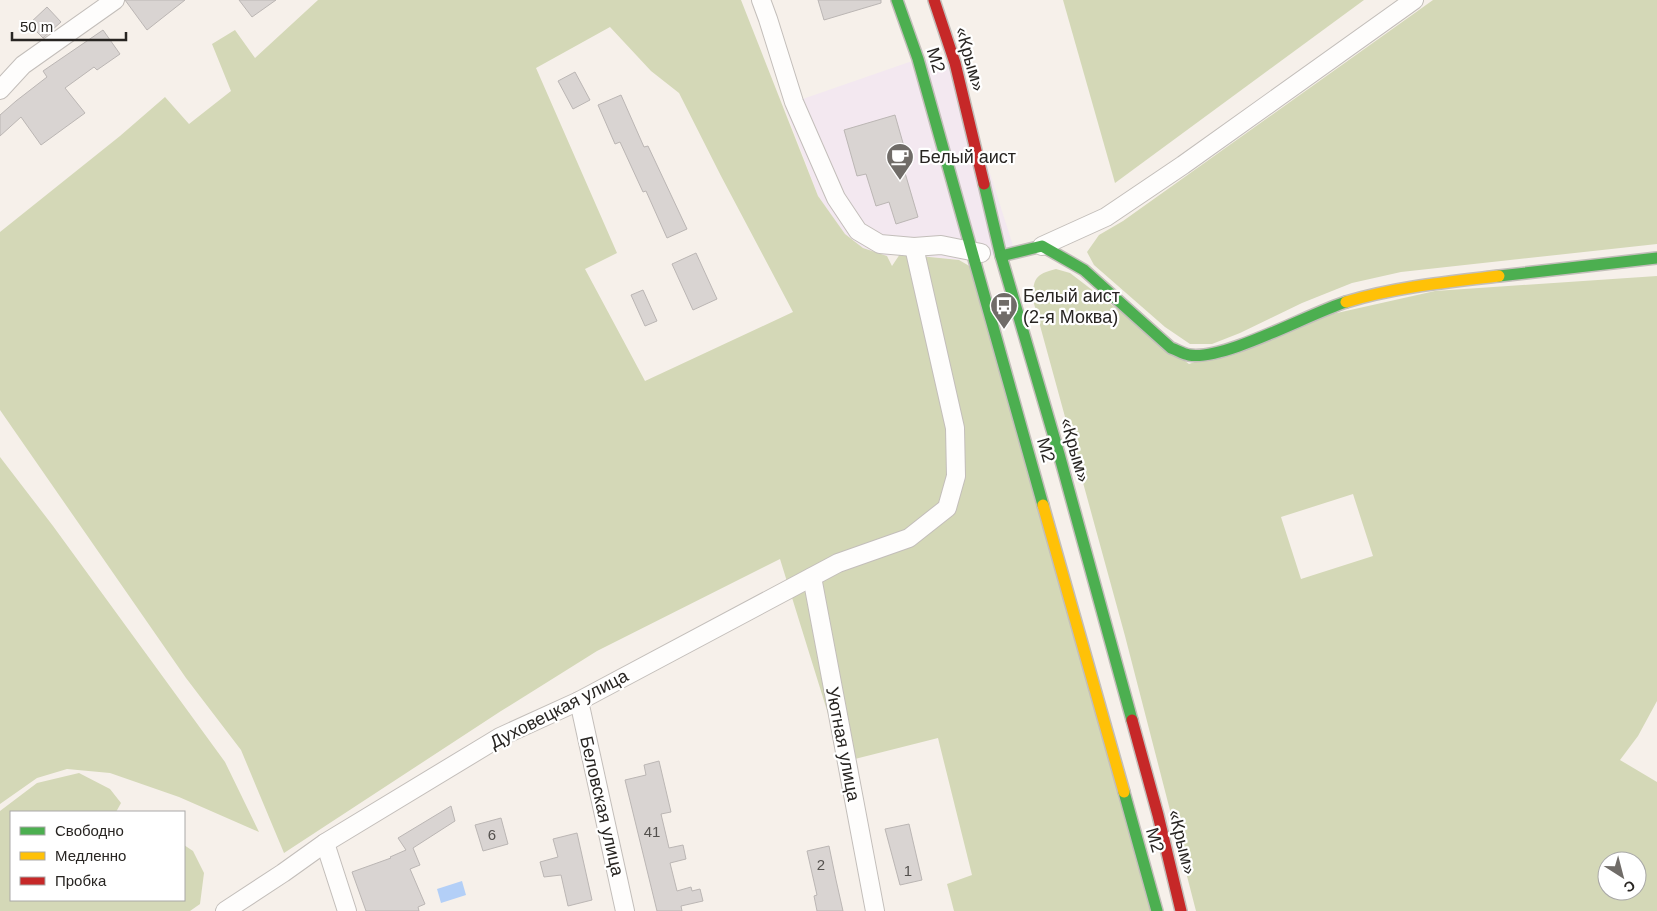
<svg xmlns="http://www.w3.org/2000/svg" width="1657" height="911" font-family="Arial,sans-serif">
	<style>
		.commercial { fill: #f3e8f0 }
		.green { fill: #d4d8b7; fill-rule: evenodd }
		.water { fill: #b3cff7 }
		.building { fill: #d9d4d2; stroke: #bbb6b4 }
		.lines { fill: none; stroke-linecap: round; stroke-linejoin: round }
		.street-casing { stroke: #c3beba; stroke-width: 20 }
		.fast-casing { stroke: #c3beba; stroke-width: 14 }
		.slow-casing { stroke: #c3beba; stroke-width: 14 }
		.jam-casing { stroke: #c3beba; stroke-width: 14 }
		.street { stroke: #fefdfc; stroke-width: 18 }
		.fast { stroke: #4caf50; stroke-width: 11 }
		.slow { stroke: #ffc107; stroke-width: 11 }
		.jam { stroke: #c62828; stroke-width: 11 }
		.labels { text-anchor: middle; stroke-width: 4.5; stroke-linejoin: round; paint-order: stroke }
		.number-label { font-size: 15px; fill: #54514e }
		.street-label { font-size: 18px; fill: #282522; stroke: #fff }
		.poi-label { font-size: 18px; fill: #282522; stroke: #fff; text-anchor: start }
	</style>
	<rect width="100%" height="100%" fill="#f6f0ea"/>
	<path class="commercial" d="M918,59L955,63L1015,252L959,260L900,254L887,256L863,248L845,234L818,196L785,108L794,102Z"/>
	<g class="green">
		<path d="M318,0H741L818,196L845,234L863,248L887,256L892,266L900,254L959,260L985,275L1158,911H954L947,884L972,875L938,738L843,762L780,559L597,651L501,711L284,853L241,750L186,678L0,410V232L120,136L165,97L189,124L231,91L212,44L235,30L255,58ZM610,27L651,71L679,93L721,176L793,312L645,381L585,269L617,253L536,68Z"/>
		<path d="M1063,0H1364L1115,183Z"/>
		<path d="M1433,0H1657V244L1401,272L1352,283L1302,303L1240,333L1212,344H1190L1165,327L1094,265L1087,252L1099,235L1123,221Z"/>
		<path d="M1056,269L1070,273L1189,364L1328,315L1435,291L1657,276V701L1638,736L1620,760L1657,782V911H1196L1125,636L1033,300C1033,279 1035,274 1056,269ZM1353,494L1373,556L1301,579L1281,517ZM1607,861H1637V891H1607Z"/>
		<path d="M0,457L53,526L225,762L259,832L179,797L110,773L67,769L37,778L0,804Z"/>
		<path d="M79,773L110,789L121,803L116,812H11V900H184V845L193,851L204,873L200,904L190,911H0V811L37,783Z"/>
	</g>
	<path class="water" d="M462,881L466,895L441,903L437,889Z"/>
	<g class="building">
		<path d="M125,0H185L147,30Z"/>
		<path d="M239,0H276L252,17Z"/>
		<path d="M818,0H881V3L824,20Z"/>
		<path d="M47,7L61,22L43,38L29,24Z"/>
		<path d="M103,30L120,54L97,70L94,67L65,88L85,113L41,145L21,117L0,136V115L16,101L47,77L43,71Z"/>
		<path d="M575,72L590,100L573,109L558,81Z"/>
		<path d="M621,95L644,147L648,146L687,229L667,238L646,191L643,192L620,142L615,144L598,105Z"/>
		<path d="M895,115L909,164L903,166L918,217L896,224L889,202L876,206L866,174L857,176L844,130Z"/>
		<path d="M696,253L717,299L693,310L672,264Z"/>
		<path d="M643,290L657,321L645,326L631,295Z"/>
		<path d="M659,761L671,812L661,814L669,848L683,845L686,859L670,863L677,891L691,887L692,891L700,889L703,901L681,906L682,911H657L625,780L646,775L644,765Z"/>
		<path d="M451,806L455,821L413,848L420,865L410,869L425,904L418,907L419,911H366L352,872L391,858L390,857L406,850L398,838Z"/>
		<path d="M501,818L508,844L483,851L475,825Z"/>
		<path d="M909,824L922,880L900,885L885,829Z"/>
		<path d="M577,833L592,900L568,906L561,875L544,877L540,862L558,857L553,839Z"/>
		<path d="M829,846L836,880L843,911H817L814,896L817,895L807,851Z"/>
	</g>
	<g class="lines">
		<defs>
			<g id="street">
				<path d="M761,0L768,19L794,102L836,198L858,231L880,244L914,247L941,245L981,253"/>
				<path d="M0,90L23,65L115,0"/>
				<path d="M1042,246L1106,217L1183,165L1414,0"/>
				<path d="M812,577L875,911"/>
				<path d="M579,701L625,911"/>
				<path d="M325,843L347,911"/>
				<path d="M225,911L283,873L325,843L500,737L579,701L838,563L909,538L947,508L956,476L955,428L914,247"/>
			</g>
			<g id="fast">
				<path d="M897,0L918,59L1043,505"/>
				<path d="M984,184L1001,256L1059,454L1132,720"/>
				<path d="M1001,256L1042,246L1084,270L1171,348C1177,350 1183,354 1189,355C1224,361 1308,314 1346,302"/>
				<path d="M1499,276L1657,258"/>
				<path d="M1124,792L1157,911"/>
			</g>
			<g id="slow">
				<path d="M1346,302C1395,287 1448,282 1499,276"/>
				<path d="M1043,505L1124,792"/>
			</g>
			<g id="jam">
				<path d="M934,0L955,63L984,184"/>
				<path d="M1132,720L1158,815L1181,911"/>
			</g>
		</defs>
		<use href="#street" class="street-casing"/>
		<use href="#fast" class="fast-casing"/>
		<use href="#slow" class="slow-casing"/>
		<use href="#jam" class="jam-casing"/>
		<use href="#street" class="street"/>
		<use href="#fast" class="fast"/>
		<use href="#slow" class="slow"/>
		<use href="#jam" class="jam"/>
	</g>
	<defs>
		<symbol id="cafe-pin" viewBox="-11 -11 22 30"><path d="M0 17L-7.5 6A9.5 9.5 0 1 1 7.5 6Z" fill="#706c68" stroke="#fff"/><path d="M-5.5-4.5H6V0H3Q3 3.5 0 3.5H-2.5Q-5.5 3.5-5.5 0ZM3-3.2v2h1.7v-2ZM-6 4.5H4V6H-6Z" fill="#fff"/></symbol>
		<symbol id="bus-pin" viewBox="-11 -11 22 30"><path d="M0 17L-7.5 6A9.5 9.5 0 1 1 7.5 6Z" fill="#706c68" stroke="#fff"/><path d="M-5-6H5V4H4V6H2V4H-2V6H-4V4H-5ZM-3.5-4V0h7V-4ZM-3.5 1.2v1.5H-2V1.2ZM2 1.2v1.5H3.5V1.2Z" fill="#fff"/></symbol>
	</defs>
	<g fill-rule="evenodd">
		<use href="#cafe-pin" x="884" y="141" width="32" height="43"/>
		<use href="#bus-pin" x="988" y="290" width="32" height="43"/>
	</g>
	<g class="labels">
		<g class="number-label">
			<text x="652" y="837">41</text>
			<text x="492" y="840">6</text>
			<text x="821" y="870">2</text>
			<text x="908" y="876">1</text>
		</g>
		<g class="street-label">
			<text transform="translate(970 59) rotate(74)" y="6">«Крым»</text>
			<text transform="translate(936 60) rotate(73)" y="6">М2</text>
			<text transform="translate(1046 450) rotate(74)" y="6">М2</text>
			<text transform="translate(1075 450) rotate(74)" y="6">«Крым»</text>
			<text transform="translate(559 709) rotate(-27)" y="6">Духовецкая улица</text>
			<text transform="translate(843 744) rotate(79)" y="6">Уютная улица</text>
			<text transform="translate(602 806) rotate(77)" y="6">Беловская улица</text>
			<text transform="translate(1155 840) rotate(74)" y="6">М2</text>
			<text transform="translate(1182 842) rotate(76)" y="6">«Крым»</text>
		</g>
		<g class="poi-label">
			<text x="919" y="163">Белый аист</text>
			<text x="1023" y="302">Белый аист<tspan x="1023" dy="21">(2-я Моква)</tspan></text>
		</g>
	</g>
	<rect x="10" y="811" width="175" height="90" fill="#ffffff" stroke="#a9a8a7"/>
	<rect x="20" y="827" width="25" height="8" fill="#4caf50" stroke="#a9a8a7"/>
	<text x="55" y="836" font-size="15" fill="#282522">Свободно</text>
	<rect x="20" y="852" width="25" height="8" fill="#ffc107" stroke="#a9a8a7"/>
	<text x="55" y="861" font-size="15" fill="#282522">Медленно</text>
	<rect x="20" y="877" width="25" height="8" fill="#c62828" stroke="#a9a8a7"/>
	<text x="55" y="886" font-size="15" fill="#282522">Пробка</text>
	<g transform="translate(1622 876) rotate(144)"><circle r="24" fill="#ffffff" stroke="#a9a8a7"/>
	<path d="M0-4L9 19L0 12L-9 19Z" fill="#706c68"/>
	<text y="-8" font-size="14" font-weight="bold" text-anchor="middle" fill="#282522">С</text>
	</g>
	<path d="M12 32v8h114v-8" fill="none" stroke="#282522" stroke-width="2.5"/>
	<text x="20" y="32" font-size="15" fill="#282522" stroke="#ffffff" stroke-width="4" paint-order="stroke">50 m</text>
</svg>
